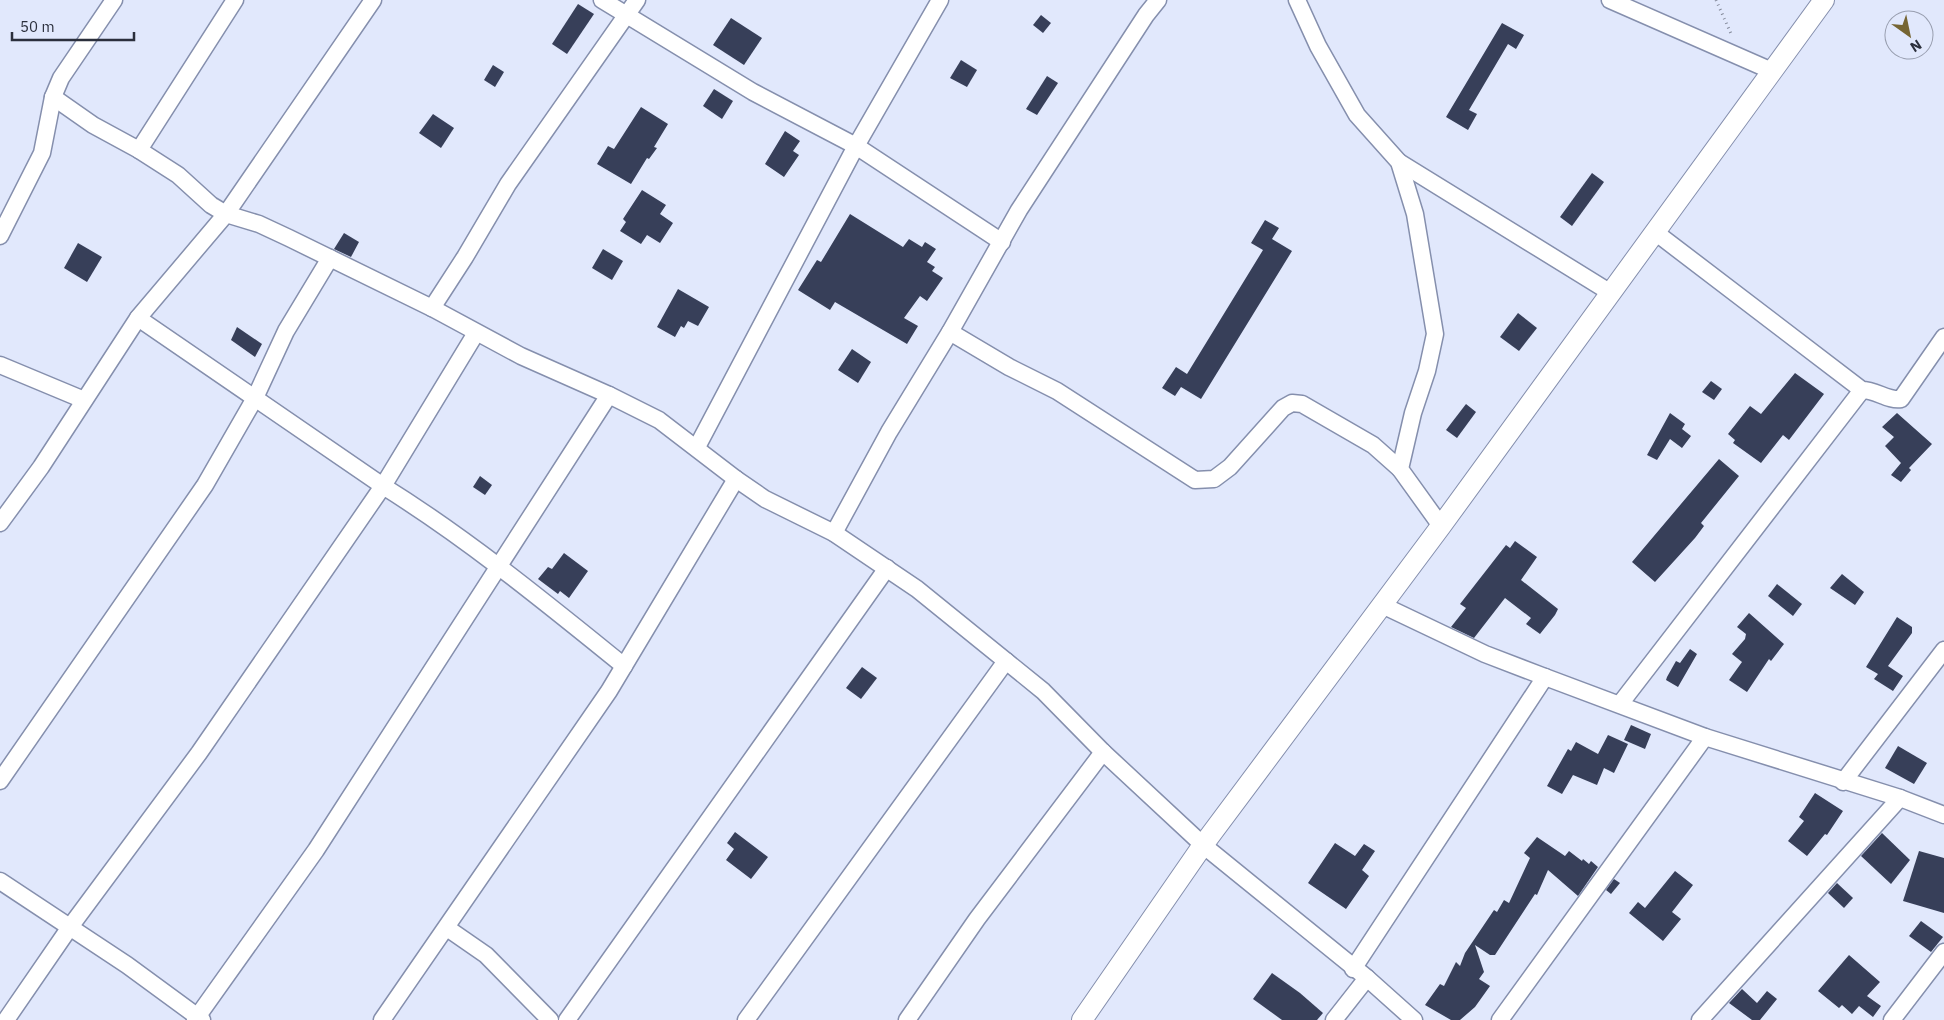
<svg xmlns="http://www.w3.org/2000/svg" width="1944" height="1020" font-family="'IBM Plex Sans',sans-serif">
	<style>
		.building { fill: #373f59 }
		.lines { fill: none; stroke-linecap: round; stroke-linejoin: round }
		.minor-casing { stroke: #858fad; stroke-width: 19 }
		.tertiary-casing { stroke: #858fad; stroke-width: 22 }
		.path { stroke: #848a9a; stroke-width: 3; stroke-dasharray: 1 4; stroke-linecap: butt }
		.minor { stroke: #fff; stroke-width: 16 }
		.tertiary { stroke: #fff; stroke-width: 20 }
	</style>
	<rect width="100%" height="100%" fill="#e1e8fc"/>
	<g class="building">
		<path d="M578,4L594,14L567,54L552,44Z"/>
		<path d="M1041,15L1051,23L1043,33L1033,25Z"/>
		<path d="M731,18L762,38L744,65L713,45Z"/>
		<path d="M1502,23L1524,35L1516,49L1508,44L1469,110L1477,114L1468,130L1446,117Z"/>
		<path d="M961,60L977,70L967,87L950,78Z"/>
		<path d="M493,65L504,72L495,87L484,80Z"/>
		<path d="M1047,76L1058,83L1037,115L1026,109Z"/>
		<path d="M714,89L733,101L722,119L703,106Z"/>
		<path d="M641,107L668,124L654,147L657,148L649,159L647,158L631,184L597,164L608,146L614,149Z"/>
		<path d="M433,114L454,128L441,148L419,133Z"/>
		<path d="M785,131L800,141L793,151L799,155L784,177L765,164Z"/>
		<path d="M1592,173L1604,182L1572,226L1560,217Z"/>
		<path d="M642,190L666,205L660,214L673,223L660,243L647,235L641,244L620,231L626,222L623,219Z"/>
		<path d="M850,214L903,247L909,239L922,247L925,242L936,249L927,262L935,267L932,271L943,278L927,301L920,296L904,318L918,326L907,344L835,302L830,310L798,290L817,260L821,262Z"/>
		<path d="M1265,220L1279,228L1272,239L1292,251L1201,399L1181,387L1175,396L1162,388L1176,367L1187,374L1263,250L1251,243Z"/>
		<path d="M344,233L359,242L351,257L334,249Z"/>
		<path d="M78,243L102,257L87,282L64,268Z"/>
		<path d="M603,249L623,261L612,280L592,268Z"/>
		<path d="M678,289L709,307L698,326L688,321L684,328L681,326L675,337L657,327Z"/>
		<path d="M1518,313L1537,328L1519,351L1500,337Z"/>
		<path d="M237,327L262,344L255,357L231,340Z"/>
		<path d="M852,349L871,362L858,383L838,370Z"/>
		<path d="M1795,373L1824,394L1789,440L1783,435L1761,463L1733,443L1735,440L1728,434L1750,406L1761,414Z"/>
		<path d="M1711,381L1722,389L1714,400L1702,392Z"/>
		<path d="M1466,404L1476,412L1457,438L1446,430Z"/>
		<path d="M1670,413L1685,424L1682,429L1691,436L1682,448L1670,439L1657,460L1647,455Z"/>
		<path d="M1897,413L1932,444L1909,468L1911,470L1901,482L1891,475L1901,463L1885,446L1894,437L1882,427Z"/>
		<path d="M1719,459L1739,476L1701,523L1704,526L1695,538L1655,582L1632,562Z"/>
		<path d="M480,476L492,485L485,495L473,487Z"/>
		<path d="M1515,541L1537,557L1521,580L1558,609L1555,615L1540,634L1526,624L1531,618L1505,598L1474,638L1451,627L1466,608L1460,604L1506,545L1510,548Z"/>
		<path d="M564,553L588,571L569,598L560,591L558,594L538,579L548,567L552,569Z"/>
		<path d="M1842,574L1864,592L1855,605L1830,588Z"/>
		<path d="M1777,584L1802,604L1793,616L1768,596Z"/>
		<path d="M1749,613L1784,644L1771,661L1769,659L1747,692L1729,680L1742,662L1732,654L1745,639L1746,634L1737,627Z"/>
		<path d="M1897,617L1912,627V633L1888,666L1903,676L1893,691L1874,679L1878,674L1866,667Z"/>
		<path d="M1690,649L1697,654L1678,687L1666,680L1667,677L1676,661L1680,663Z"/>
		<path d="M862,667L877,678L861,699L846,688Z"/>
		<path d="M1631,725L1651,734L1645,749L1624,740Z"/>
		<path d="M1608,735L1628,744L1614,773L1604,768L1597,785L1573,775L1562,794L1547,786L1568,749L1571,751L1576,742L1598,754Z"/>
		<path d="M1898,746L1927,763L1914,784L1885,768Z"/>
		<path d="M1815,793L1843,811L1827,835L1825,834L1807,856L1788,841L1804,821L1799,817Z"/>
		<path d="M735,832L768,857L751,879L726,860L734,849L727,843Z"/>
		<path d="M1882,833L1910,860L1891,884L1861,856Z"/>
		<path d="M1537,837L1565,856L1569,851L1582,861L1583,859L1589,864L1591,861L1598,867L1578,896L1548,870L1537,895L1535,894L1495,955H1490L1475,945L1484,972L1479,979L1490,986L1475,1007L1460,1020H1451L1425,1005L1440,984L1444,986L1456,962L1460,966L1465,953L1494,910L1497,912L1504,900L1509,903L1530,858L1524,853Z"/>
		<path d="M1335,843L1355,856L1364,844L1375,851L1362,870L1369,876L1346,909L1308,883Z"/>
		<path d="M1919,851L1944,858V913L1903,901Z"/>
		<path d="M1675,871L1693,885L1672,912L1681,919L1663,941L1629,913L1638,902L1645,908Z"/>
		<path d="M1614,879L1620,883L1611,894L1606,890Z"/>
		<path d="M1837,883L1853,898L1844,908L1828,893Z"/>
		<path d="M1921,921L1943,937L1931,952L1909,936Z"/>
		<path d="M1849,955L1880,982L1867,996L1881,1006L1873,1017L1859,1006L1852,1014L1842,1005L1839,1008L1818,991Z"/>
		<path d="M1272,973L1300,993L1323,1013L1317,1020H1282L1253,999Z"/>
		<path d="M1742,989L1757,1003L1767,991L1777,999L1760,1020H1752L1729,1003Z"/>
	</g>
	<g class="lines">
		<defs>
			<g id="minor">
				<path d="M602,0L753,92L856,146L1002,242"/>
				<path d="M1297,0L1318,46L1357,115L1399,162L1415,214L1435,334L1427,371L1413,413L1400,469L1441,526"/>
				<path d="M1610,0L1772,71"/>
				<path d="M53,97L93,125L139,150L178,175L211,205L226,214L259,224L289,238L432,308L521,356L609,395L659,420L736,479L765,499L834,533L917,589L1043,691L1103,752L1203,845L1367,978L1414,1020"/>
				<path d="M139,150L235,0"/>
				<path d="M1399,162L1611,293"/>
				<path d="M1655,232L1862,390C1876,390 1888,401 1901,399L1944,337"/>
				<path d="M0,236L42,153L53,97L61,78L114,0"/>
				<path d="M432,308L465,257L508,184L637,0"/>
				<path d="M138,318L383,486L476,333"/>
				<path d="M950,332L1009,367L1057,391L1195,480L1214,479L1230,467L1283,408L1292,403L1302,404L1373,445L1400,469"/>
				<path d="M0,365L84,400"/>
				<path d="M697,447L856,146L940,0"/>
				<path d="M0,523L41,467L138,318L226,214L373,0"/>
				<path d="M834,533L889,432L950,332L1019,210L1146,15L1158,0"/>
				<path d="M1382,605L1485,654L1545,677L1705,737L1900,798L1944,815"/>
				<path d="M1620,704L1862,390"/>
				<path d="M0,781L205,485L255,398L286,331L330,258"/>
				<path d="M1843,782L1944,650"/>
				<path d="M0,881L127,965L202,1020"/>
				<path d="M447,928L486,955L550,1020"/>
				<path d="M1353,969L1545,677"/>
				<path d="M6,1020L70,927L199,753L383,486C468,539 546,603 624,666"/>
				<path d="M195,1020L316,850L609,395"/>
				<path d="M382,1020L609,691L736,479"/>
				<path d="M567,1020L887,568"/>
				<path d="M746,1020L1006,661"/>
				<path d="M907,1020L977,919L1103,752"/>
				<path d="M1334,1020L1367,978"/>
				<path d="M1500,1020L1705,737"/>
				<path d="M1700,1020L1900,798"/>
				<path d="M1892,1020L1944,952"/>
			</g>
			<path id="tertiary" d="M1082,1020L1203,845L1441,526L1824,0"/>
		</defs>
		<use href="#minor" class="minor-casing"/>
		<use href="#tertiary" class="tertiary-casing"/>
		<path class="path" d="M1716,0L1732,36"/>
		<use href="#minor" class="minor"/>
		<use href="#tertiary" class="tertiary"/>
	</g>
	<g transform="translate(1909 35) rotate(147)"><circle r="24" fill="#e1e8fc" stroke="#989eaf"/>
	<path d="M0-4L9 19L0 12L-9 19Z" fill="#766533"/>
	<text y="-8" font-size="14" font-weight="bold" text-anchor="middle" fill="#2b2f3c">N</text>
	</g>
	<path d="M12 32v8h122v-8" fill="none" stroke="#2b2f3c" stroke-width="2.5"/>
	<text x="20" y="32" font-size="15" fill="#2b2f3c" stroke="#e1e8fc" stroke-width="4" paint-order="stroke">50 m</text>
</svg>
